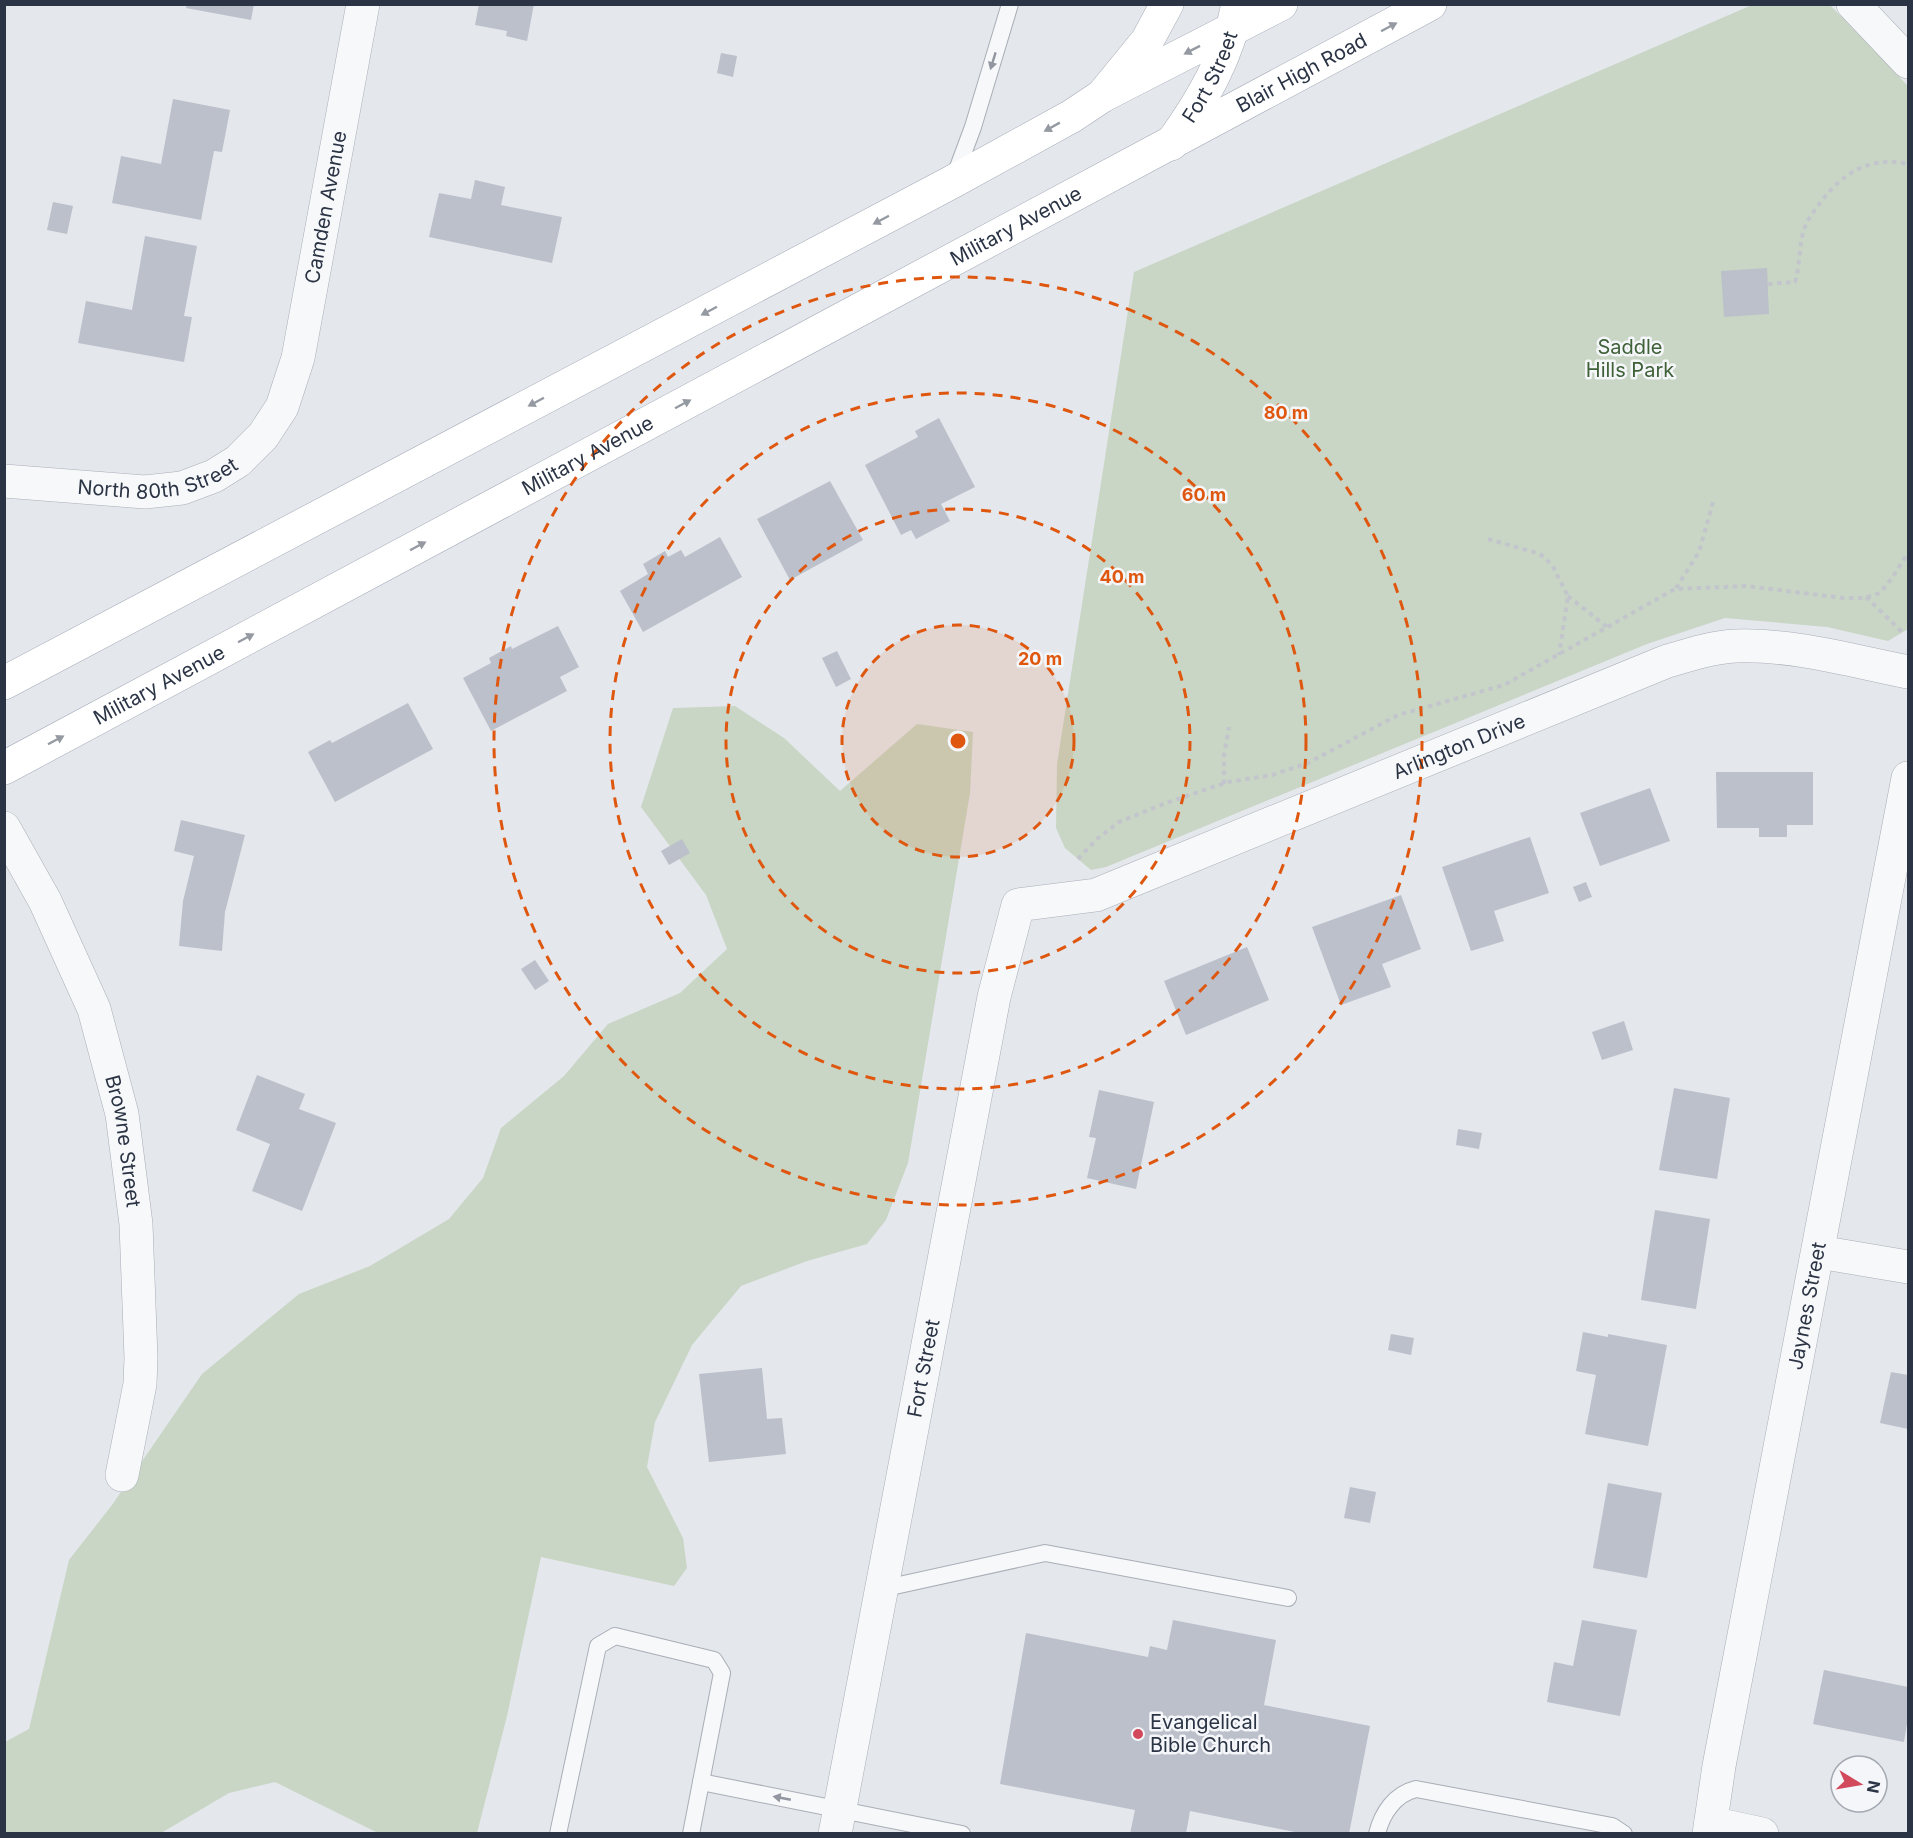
<svg xmlns="http://www.w3.org/2000/svg" width="1913" height="1838" font-family="Inter,sans-serif">
	<style>
		.green { fill: #c9d6c5 }
		.building { fill: #bbc0ca }
		.lines { fill: none; stroke-linecap: round; stroke-linejoin: round }
		.service-casing { stroke: #a9aeb7; stroke-width: 18 }
		.minor-casing { stroke: #a9aeb7; stroke-width: 34 }
		.secondary-casing { stroke: #a9aeb7; stroke-width: 34 }
		.primary-casing { stroke: #a3abb8; stroke-width: 34 }
		.path { stroke: #c2c5cb; stroke-width: 4; stroke-dasharray: 4.5 4.5; stroke-linecap: butt }
		.service { stroke: #f7f8fa; stroke-width: 16 }
		.minor { stroke: #f7f8fa; stroke-width: 33 }
		.secondary { stroke: #fff; stroke-width: 33 }
		.primary { stroke: #fff; stroke-width: 33 }
		.oneway { fill: #959aa2 }
		.oneway2 { fill: #9196a0 }
		.ring { fill: none; stroke: #df570f; stroke-width: 3; stroke-dasharray: 10 8 }
		.poi-dot { fill: #d1495b; stroke: #f4f6f9; stroke-width: 2 }
		.labels { text-anchor: middle; stroke-width: 5; stroke-linejoin: round; paint-order: stroke }
		.street-label { font-size: 20px; fill: #2b3445; stroke: #f4f6f9 }
		.park-label { font-size: 20px; fill: #3f6138; stroke: #f4f6f9 }
		.poi-label { font-size: 20px; fill: #2b3445; stroke: #f4f6f9; text-anchor: start }
		.centre { fill: #df570f; stroke: #f4f6f9; stroke-width: 3 }
		.ring-label { font-size: 18px; text-anchor: middle; font-weight: bold; fill: #df570f; stroke: #f4f6f9; stroke-width: 5; stroke-linejoin: round; paint-order: stroke }
	</style>
	<rect width="100%" height="100%" fill="#e4e7ec"/>
	<g class="green">
		<path d="M1752,5H1830L1908,86V629L1888,641L1827,627L1725,618L1647,644L1106,867L1091,870L1065,848L1056,828L1057,764L1134,272Z"/>
		<path d="M735,706L784,738L840,791L917,724L973,732L970,793L908,1163L886,1220L867,1244L807,1261L741,1286L692,1345L655,1422L647,1467L683,1538L687,1568L674,1586L541,1557L507,1716L477,1833H378L275,1782L229,1793L161,1833L5,1834V1742L29,1729L69,1560L112,1505L202,1374L299,1294L370,1266L449,1219L483,1178L501,1128L564,1076L608,1024L680,993L727,949L706,895L641,807L673,708Z"/>
	</g>
	<g class="building">
		<path d="M187,4H254L251,20L186,8Z"/>
		<path d="M479,4H534L527,41L506,36L507,31L475,25Z"/>
		<path d="M721,53L737,56L733,77L717,73Z"/>
		<path d="M173,99L230,110L222,152L214,151L201,220L112,203L121,156L161,164Z"/>
		<path d="M475,180L505,187L501,205L562,217L552,263L429,237L439,193L471,199Z"/>
		<path d="M53,202L73,206L67,234L47,230Z"/>
		<path d="M145,236L197,246L184,316L192,317L184,362L78,343L86,301L132,310Z"/>
		<path d="M1767,268L1769,314L1724,317L1721,271Z"/>
		<path d="M939,418L975,487L941,504L950,521L916,539L911,530L901,535L865,465L918,437L915,431Z"/>
		<path d="M830,481L863,540L790,580L757,519Z"/>
		<path d="M720,537L742,577L643,632L620,591L648,574L643,564L665,551L668,557L681,550L685,557Z"/>
		<path d="M558,626L579,667L560,677L567,691L491,731L463,678L491,663L489,658L511,646L512,649Z"/>
		<path d="M837,651L851,679L836,687L822,658Z"/>
		<path d="M408,703L433,749L335,802L308,752L330,740L332,743Z"/>
		<path d="M1716,772H1813V825H1787V837H1759V828H1717Z"/>
		<path d="M1650,788L1670,841L1600,866L1580,813Z"/>
		<path d="M181,820L245,835L225,912L222,951L179,946L183,901L194,856L174,851Z"/>
		<path d="M1530,837L1549,893L1494,911L1504,941L1471,951L1442,867Z"/>
		<path d="M682,839L690,853L669,865L661,851Z"/>
		<path d="M1586,882L1592,897L1579,902L1573,887Z"/>
		<path d="M1401,895L1421,949L1382,964L1391,987L1341,1005L1312,927Z"/>
		<path d="M1247,947L1269,1000L1186,1035L1164,981Z"/>
		<path d="M535,960L549,981L535,990L521,969Z"/>
		<path d="M1624,1021L1633,1050L1602,1060L1592,1032Z"/>
		<path d="M257,1075L305,1094L299,1109L336,1123L302,1211L252,1191L270,1144L236,1130Z"/>
		<path d="M1674,1088L1730,1098L1717,1179L1659,1170Z"/>
		<path d="M1099,1090L1154,1102L1136,1189L1087,1178L1096,1138L1089,1137Z"/>
		<path d="M1458,1129L1482,1133L1479,1149L1456,1145Z"/>
		<path d="M1655,1210L1710,1219L1696,1309L1641,1300Z"/>
		<path d="M1583,1332L1608,1337V1334L1667,1345L1648,1446L1585,1434L1596,1375L1576,1371Z"/>
		<path d="M1391,1334L1414,1338L1411,1355L1388,1350Z"/>
		<path d="M762,1368L767,1419L782,1418L786,1454L709,1462L699,1374Z"/>
		<path d="M1891,1372L1908,1375V1429L1880,1423Z"/>
		<path d="M1608,1483L1662,1493L1647,1578L1593,1568Z"/>
		<path d="M1350,1487L1376,1492L1370,1523L1344,1518Z"/>
		<path d="M1173,1620L1276,1640L1264,1705L1370,1726L1349,1834H1305L1190,1811L1186,1834H1130L1135,1810L1000,1784L1026,1633L1148,1657L1150,1646L1167,1650Z"/>
		<path d="M1582,1620L1637,1630L1620,1716L1547,1702L1554,1662L1573,1666Z"/>
		<path d="M1824,1670L1908,1687V1717L1904,1742L1813,1724Z"/>
	</g>
	<g class="lines">
		<defs>
			<g id="service">
				<path d="M954,178L973,127L1010,4"/>
				<path d="M881,1589L1045,1553L1288,1598"/>
				<path d="M701,1782L962,1834"/>
				<path d="M558,1834L598,1646L615,1636L714,1660L722,1673L691,1834"/>
				<path d="M1377,1834C1382,1813 1395,1794 1416,1789L1612,1826L1624,1834"/>
			</g>
			<g id="minor">
				<path d="M1853,4L1908,62"/>
				<path id="s1" d="M4,481L145,492L182,488L214,476L238,461L263,436L282,407L298,358L363,4"/>
				<path id="s2" d="M4,828L45,901L94,1009L122,1114L136,1224L141,1358L140,1384L122,1475"/>
				<path d="M1819,1252L1908,1267"/>
				<path d="M1711,1823L1762,1834"/>
				<path id="s3" d="M835,1834L994,997L1018,905L1096,895L1665,662C1688,655 1712,647 1736,646C1794,644 1852,661 1908,672"/>
				<path id="s4" d="M1709,1834L1719,1766L1908,778"/>
			</g>
			<g id="secondary">
				<path d="M1102,96L1147,41L1167,4"/>
				<path id="s5" d="M1171,144C1202,101 1228,57 1238,4"/>
			</g>
			<g id="primary">
				<path d="M4,683L952,182L1072,116L1102,96L1281,4"/>
				<path id="s6" d="M4,768L1430,4"/>
			</g>
		</defs>
		<use href="#service" class="service-casing"/>
		<use href="#minor" class="minor-casing"/>
		<use href="#secondary" class="secondary-casing"/>
		<use href="#primary" class="primary-casing"/>
		<g class="path">
			<path d="M1768,284L1795,282C1801,263 1798,241 1807,222C1810,216 1816,209 1820,203C1843,172 1870,156 1908,164"/>
			<path d="M1488,539L1537,553L1545,557L1553,567L1568,596L1559,655"/>
			<path d="M1676,588L1699,552L1713,502"/>
			<path d="M1568,596L1607,627"/>
			<path d="M1866,597L1902,632"/>
			<path d="M1224,784V755L1229,727"/>
			<path d="M1078,859L1097,839L1119,822L1166,803L1228,782L1272,775L1308,763L1398,715L1504,685L1675,589L1746,586L1843,598H1864L1880,593L1892,578L1908,553"/>
		</g>
		<use href="#service" class="service"/>
		<use href="#minor" class="minor"/>
		<use href="#secondary" class="secondary"/>
		<use href="#primary" class="primary"/>
	</g>
	<defs><path id="oneway-solid" d="M-6-.8H1V-3.2L6.5 0L1 3.2V.8H-6Z" transform="scale(1.5)"/></defs>
	<g class="oneway">
		<use href="#oneway-solid" transform="translate(1389 27) rotate(-28)"/>
		<use href="#oneway-solid" transform="translate(1192 50) rotate(153)"/>
		<use href="#oneway-solid" transform="translate(1052 127) rotate(151)"/>
		<use href="#oneway-solid" transform="translate(881 220) rotate(152)"/>
		<use href="#oneway-solid" transform="translate(709 311) rotate(152)"/>
		<use href="#oneway-solid" transform="translate(536 402) rotate(152)"/>
		<use href="#oneway-solid" transform="translate(683 404) rotate(-28)"/>
		<use href="#oneway-solid" transform="translate(418 546) rotate(-28)"/>
		<use href="#oneway-solid" transform="translate(246 638) rotate(-28)"/>
		<use href="#oneway-solid" transform="translate(56 740) rotate(-28)"/>
	</g>
	<g class="oneway2">
		<use href="#oneway-solid" transform="translate(993 61) rotate(107)"/>
		<use href="#oneway-solid" transform="translate(782 1798) rotate(-169)"/>
	</g>
	<circle cx="958" cy="741" r="116" fill="#df570f" fill-opacity=".12"/>
	<g class="ring">
		<circle cx="958" cy="741" r="116"/>
		<circle cx="958" cy="741" r="232"/>
		<circle cx="958" cy="741" r="348"/>
		<circle cx="958" cy="741" r="464"/>
	</g>
	<circle class="poi-dot" cx="1138" cy="1734" r="6"/>
	<g class="labels">
		<g class="street-label">
			<text dy="7" stroke="none"><textPath href="#s6" startOffset="1472">Blair High Road</textPath></text>
			<text dy="7" stroke="none"><textPath href="#s5" startOffset="78">Fort Street</textPath></text>
			<text dy="7" stroke="none"><textPath href="#s1" startOffset="516">Camden Avenue</textPath></text>
			<text dy="7" stroke="none"><textPath href="#s6" startOffset="1148">Military Avenue</textPath></text>
			<text dy="7" stroke="none"><textPath href="#s6" startOffset="662">Military Avenue</textPath></text>
			<text dy="7" stroke="none"><textPath href="#s1" startOffset="156">North 80th Street</textPath></text>
			<text dy="7" stroke="none"><textPath href="#s6" startOffset="176">Military Avenue</textPath></text>
			<text dy="7" stroke="none"><textPath href="#s3" startOffset="1418">Arlington Drive</textPath></text>
			<text dy="7" stroke="none"><textPath href="#s2" startOffset="338">Browne Street</textPath></text>
			<text dy="7" stroke="none"><textPath href="#s4" startOffset="537">Jaynes Street</textPath></text>
			<text dy="7" stroke="none"><textPath href="#s3" startOffset="474">Fort Street</textPath></text>
		</g>
		<g class="park-label">
			<text x="1630" y="354">Saddle<tspan x="1630" dy="23">Hills Park</tspan></text>
		</g>
		<g class="poi-label">
			<text x="1150" y="1729">Evangelical<tspan x="1150" dy="23">Bible Church</tspan></text>
		</g>
	</g>
	<circle cx="958" cy="741" r="9" class="centre"/>
	<g class="ring-label">
		<text x="1286" y="419">80 m</text>
		<text x="1204" y="501">60 m</text>
		<text x="1122" y="583">40 m</text>
		<text x="1040" y="665">20 m</text>
	</g>
	<rect width="1913" height="1838" fill="none" stroke="#2b3445" stroke-width="12"/>
	<g transform="translate(1859 1784) rotate(101)"><circle r="28" fill="#f4f6f9" stroke="#a4a8b1" stroke-width="1.5"/>
	<path d="M0-4.5L10 22L0 15L-10 22Z" fill="#d1495b"/>
	<text y="-9" font-size="16" font-weight="bold" text-anchor="middle" fill="#2b3445">N</text>
	</g>
</svg>
